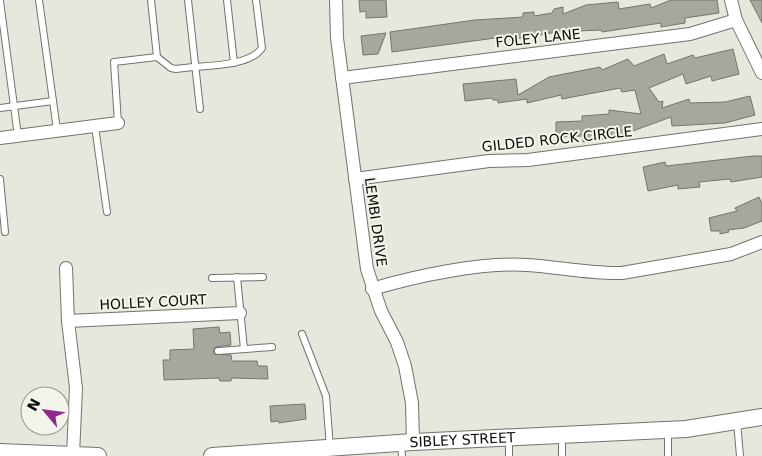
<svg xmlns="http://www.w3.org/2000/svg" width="762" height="456" font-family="'DejaVu Sans',sans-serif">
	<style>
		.building { fill: #a6a89e; stroke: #73766c }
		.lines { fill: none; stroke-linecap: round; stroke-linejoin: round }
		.service-casing { stroke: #72746a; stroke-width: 8 }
		.minor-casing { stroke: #72746a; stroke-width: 14 }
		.tertiary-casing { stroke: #72746a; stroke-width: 18 }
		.service { stroke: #fff; stroke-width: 6 }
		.minor { stroke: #fff; stroke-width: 12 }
		.tertiary { stroke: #fff; stroke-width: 16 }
		.labels { text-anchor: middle; stroke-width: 4; stroke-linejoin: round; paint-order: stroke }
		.street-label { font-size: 14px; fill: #0b0c09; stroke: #f3f5ea }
	</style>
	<rect width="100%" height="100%" fill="#e5e8dd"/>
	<g class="building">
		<path d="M359,0H386L387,17L366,18V11L360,12Z"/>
		<path d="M671,0H717L719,13L685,18V23L661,27V23L602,32L601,30L557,32L510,40V36L392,52L390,32L475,20L523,17V13L534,12V16L552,13L554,9L563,7V14L586,5L618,2L619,9L650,4L651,8Z"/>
		<path d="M750,0H762V23Z"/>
		<path d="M386,33L378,54L363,55L361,36Z"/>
		<path d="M733,49L739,74L712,81L711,76L686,84L683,74L649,88L659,102L663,101L662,108L689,99L690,103L725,102L750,96L755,115L725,123L672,126L671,117L630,132V135L583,142V136L556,137V122L582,121V116L609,114V110L641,114L635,90L622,92L620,88L562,99L561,95L527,103V99L498,103V100H493L492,98L465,101L463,84L516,79L518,95L549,77L600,67L602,70L628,59L634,66L664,54L667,64L693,55L695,58Z"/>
		<path d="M753,156H762V177L731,182L730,179L699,182L700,187L678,189V185L648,191L643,167L665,162L666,166Z"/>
		<path d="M759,197L762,204V221L744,228L728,230L729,232L720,234V231H711L709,218L737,211L735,208Z"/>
		<path d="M219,327L220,333L230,332L231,345L216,347L213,349L214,354L231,355L232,361H257L258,366H267L268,379L231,378V381H220L219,378L164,380L163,360H170V350L194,349L193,329Z"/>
		<path d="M305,404L306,419L279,423L278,421L271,422L270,406Z"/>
	</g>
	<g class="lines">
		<defs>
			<g id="service">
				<path d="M39,0L57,130"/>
				<path d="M151,0L157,57L171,68L176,69C199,65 249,68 262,48L256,0"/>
				<path d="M188,0L200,109"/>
				<path d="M227,0L234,63"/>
				<path d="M0,1L18,136"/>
				<path d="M0,108L53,101"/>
				<path d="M118,123L114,62L157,57"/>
				<path d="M95,126L107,212"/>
				<path d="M0,179L5,232"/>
				<path d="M237,277L244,349"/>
				<path d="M212,278L263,277"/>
				<path d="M302,334L326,396L330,448"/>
				<path d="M218,351L272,347"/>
				<path d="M737,422L740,456"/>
				<path d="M668,431V456"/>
				<path d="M401,445L402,456"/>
				<path d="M509,456V437"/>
				<path d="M562,456V435"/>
			</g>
			<g id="minor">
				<path d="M336,0L337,38L367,269L381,311L397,342L405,366L412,403L413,442"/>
				<path d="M731,0L736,20L762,73"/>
				<path d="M342,78L690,34L736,20"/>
				<path d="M0,138L118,123"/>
				<path d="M355,179L489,161L528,160L762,129"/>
				<path d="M66,268L68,321L76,388L73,455"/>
				<path d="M372,289C416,276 481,262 527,265C559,267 590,274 622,273L731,254L762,242"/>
				<path d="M68,321L240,313"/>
			</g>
			<g id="tertiary">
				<path d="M0,452L98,456"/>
				<path id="s1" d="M212,456L413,442L686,429L762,417"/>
			</g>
		</defs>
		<use href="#service" class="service-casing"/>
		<use href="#minor" class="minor-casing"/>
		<use href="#tertiary" class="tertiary-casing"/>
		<use href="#service" class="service"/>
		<use href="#minor" class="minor"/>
		<use href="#tertiary" class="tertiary"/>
	</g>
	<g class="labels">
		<g class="street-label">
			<text transform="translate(538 38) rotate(-6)" y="5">FOLEY LANE</text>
			<text transform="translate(557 139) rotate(-6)" y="5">GILDED ROCK CIRCLE</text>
			<text transform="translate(376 222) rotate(82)" y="5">LEMBI DRIVE</text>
			<text transform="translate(153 302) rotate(-3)" y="5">HOLLEY COURT</text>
			<text dy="5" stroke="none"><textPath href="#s1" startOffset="251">SIBLEY STREET</textPath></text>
		</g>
	</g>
	<g transform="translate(45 411) rotate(299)"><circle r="24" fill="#f3f5ea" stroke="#969890"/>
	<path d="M0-4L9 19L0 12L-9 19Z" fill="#8e2990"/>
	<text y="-8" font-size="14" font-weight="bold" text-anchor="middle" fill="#0b0c09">N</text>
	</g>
</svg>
